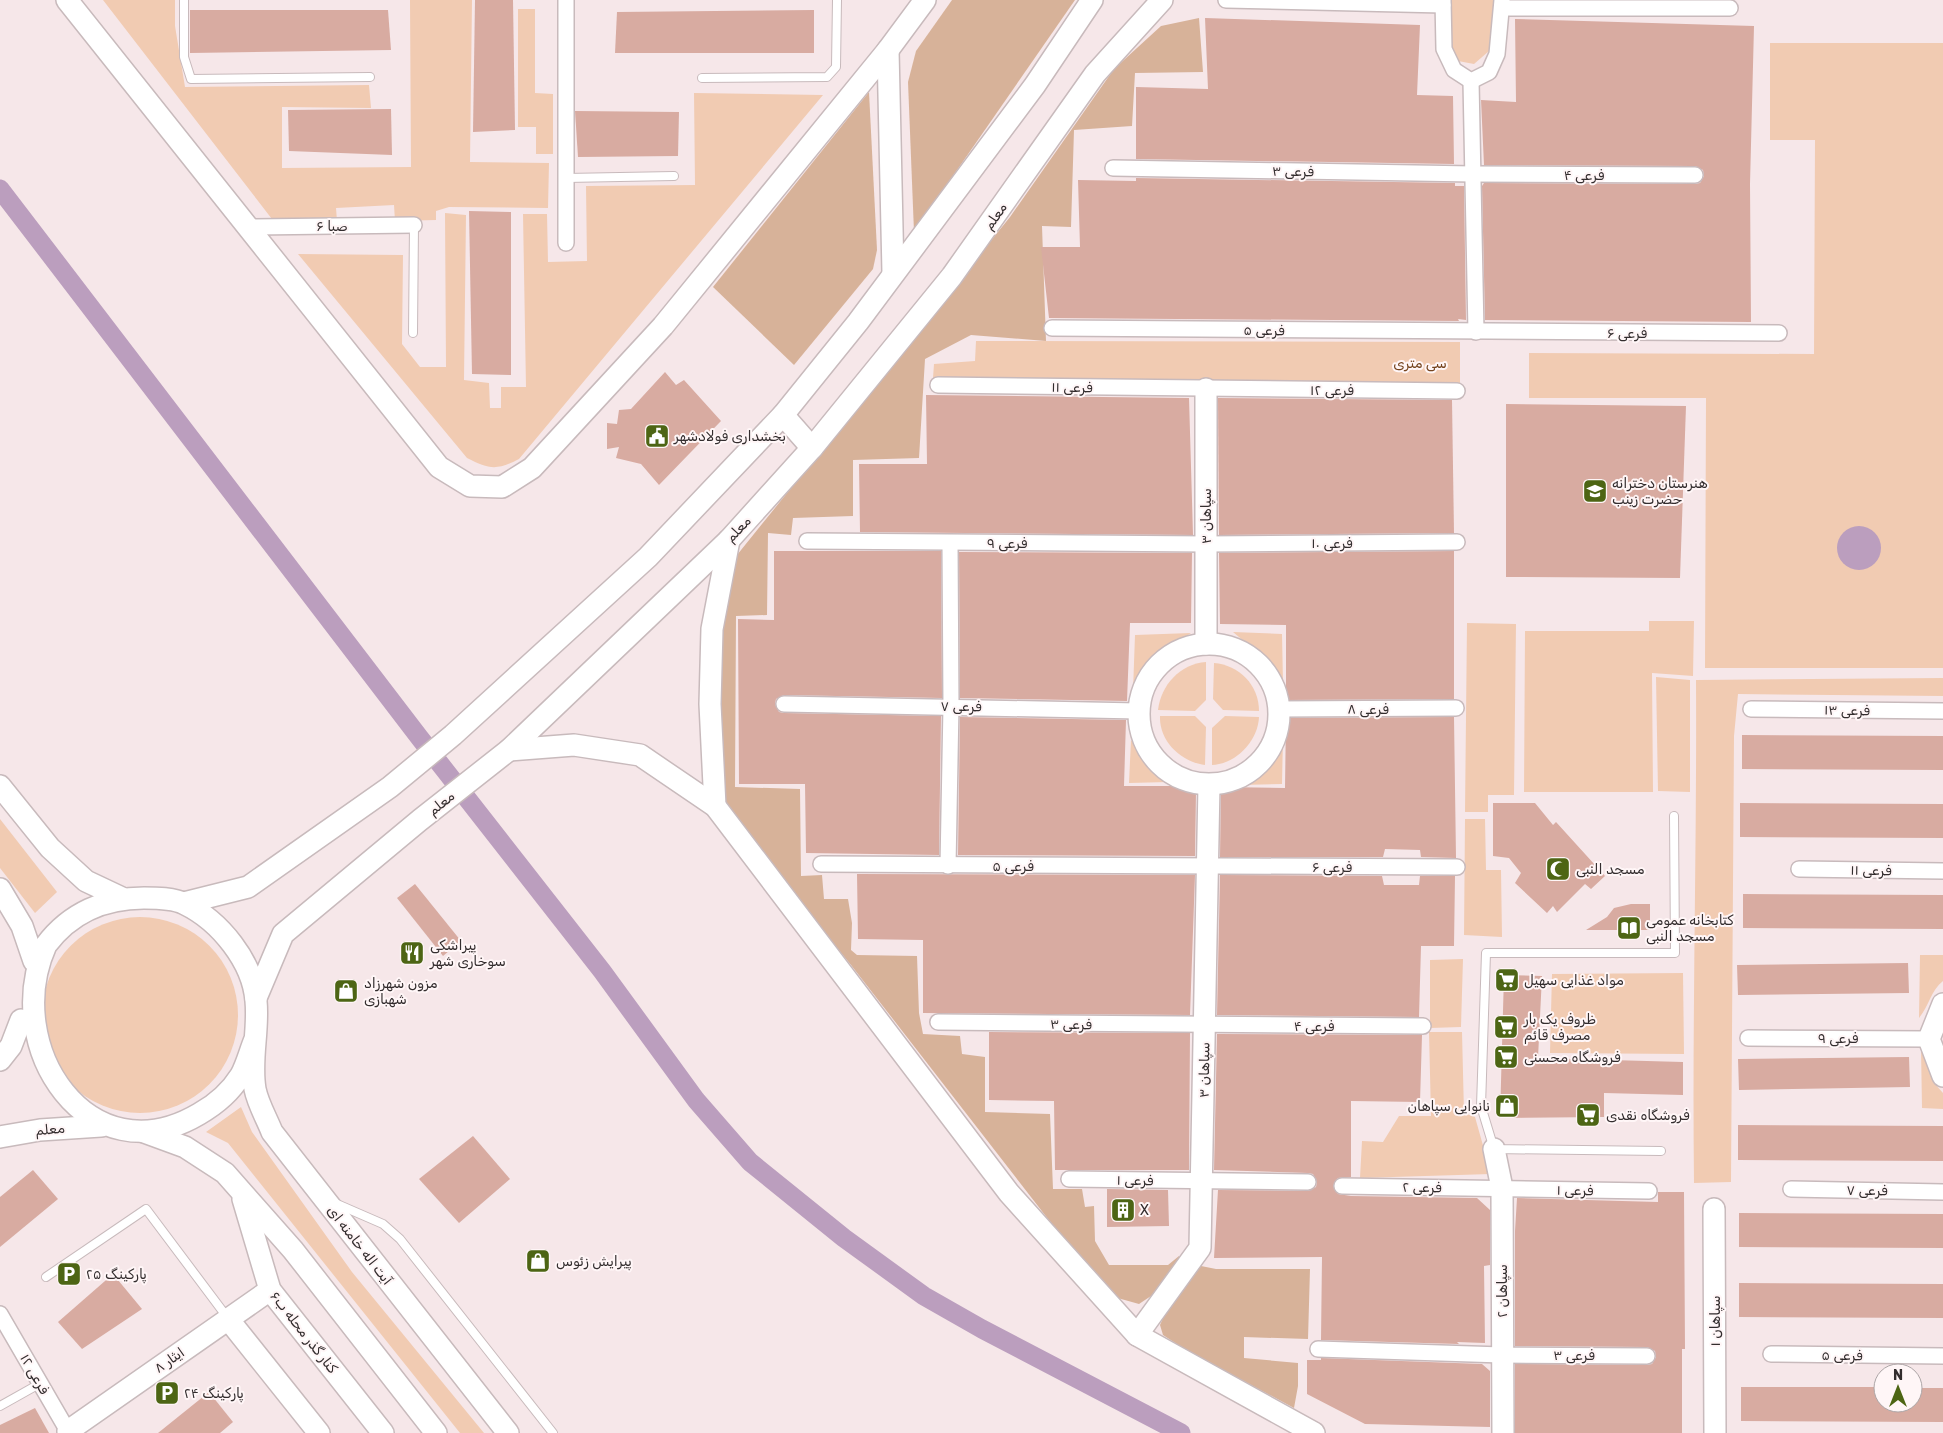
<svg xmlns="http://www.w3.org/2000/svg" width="1943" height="1433" font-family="Rubik,Cairo,sans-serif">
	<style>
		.green { fill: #f1cbb2 }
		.forest { fill: #d7b299 }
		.water { fill: #bb9ebe }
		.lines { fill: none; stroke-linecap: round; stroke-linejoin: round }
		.canal { stroke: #bb9ebe; stroke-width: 19 }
		.building { fill: #d8aba1 }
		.lane-casing { stroke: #c8babc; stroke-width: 10 }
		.street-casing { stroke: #c8babc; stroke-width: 18 }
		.secondary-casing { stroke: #c8babc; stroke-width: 24 }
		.lane { stroke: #fff; stroke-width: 8 }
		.street { stroke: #fff; stroke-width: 15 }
		.secondary { stroke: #fff; stroke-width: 21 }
		.labels { text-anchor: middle; stroke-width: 4; stroke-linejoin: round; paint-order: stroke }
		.street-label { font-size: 14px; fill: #332d2e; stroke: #fff6f7 }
		.park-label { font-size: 14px; fill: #75441e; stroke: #fff6f7 }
		.poi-label { font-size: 14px; fill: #332d2e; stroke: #fff6f7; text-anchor: start }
	</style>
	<rect width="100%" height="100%" fill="#f6e7e9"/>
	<g class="green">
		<path d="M103,0H175V26L185,87L369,85L371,108L282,107V168L411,167L410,0H472L470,162L549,163L548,208L449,207L436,211V220L395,221L394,205L336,208L337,221L275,223Z"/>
		<path d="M1448,0H1494L1489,51L1474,64L1458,61L1449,47Z"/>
		<path d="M518,9H535V93L553,94V154H536V127H518Z"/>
		<path d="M1770,43H1943V668H1705L1706,398H1529V353L1814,354L1815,140H1770Z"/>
		<path d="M694,93L823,95L519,459C496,471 489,469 467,458L298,254L403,255L402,344L420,367H446L445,213L466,215L464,380L489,383L490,408H501V387H526L523,214H547L548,262L587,261L586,186L695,185Z"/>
		<path d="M976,341L1460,342V384L933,378L934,364L975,361Z"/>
		<path d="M1649,621H1694L1693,676L1652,673L1653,792H1524L1525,631H1649Z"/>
		<path d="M1467,623L1516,624L1514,795H1488V812H1465Z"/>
		<path d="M1233,632L1282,634L1283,684L1264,658Z"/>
		<path d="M1191,633C1166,649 1149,666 1133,691L1135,635Z"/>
		<path d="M1206,662V700L1195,711L1158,710C1161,685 1180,664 1206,662Z"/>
		<path d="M1214,663C1239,665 1259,685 1259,711L1223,710L1213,699Z"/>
		<path d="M1656,677L1690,680V792L1658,791Z"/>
		<path d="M1943,678V696L1738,694L1734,736L1731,1182L1694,1183C1692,1015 1697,847 1696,680Z"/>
		<path d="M1160,716H1195L1206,727L1205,765C1181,762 1159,741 1160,716Z"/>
		<path d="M1225,716L1259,717C1258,741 1236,764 1212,765V728Z"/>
		<path d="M1283,736L1282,784L1239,785L1268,759Z"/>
		<path d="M1131,740L1146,761L1168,782L1129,783Z"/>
		<path d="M0,819L57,892L35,913L0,868Z"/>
		<path d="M1465,819H1485L1486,870H1501L1502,937L1464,935Z"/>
		<circle cx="140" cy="1015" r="98"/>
		<path d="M1920,955H1943V981C1931,990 1929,1006 1919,1018Z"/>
		<path d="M1463,959L1461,1027L1430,1028V960Z"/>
		<path d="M1683,973L1684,1054L1550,1053L1552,974Z"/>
		<path d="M1429,1032H1462L1464,1113L1475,1117L1491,1174L1360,1178L1362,1141L1383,1142L1399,1116H1431Z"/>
		<path d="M1921,1048L1934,1083L1943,1093V1109L1922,1108Z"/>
		<path d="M241,1107L252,1132L352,1272L484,1433H460L228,1143L206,1132Z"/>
	</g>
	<g class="forest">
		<path d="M952,0H1075L914,232L908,82L916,51Z"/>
		<path d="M1199,18L1203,72L1135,73L1132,126L1074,130L1071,227L1042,226L1046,341L971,335L925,359L919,458L853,460V516L793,518L791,535L768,533L767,615L736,616L735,787L800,789L801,876L822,875L824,899H848L852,923L851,950L857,955L917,956L919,1013L923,1034L960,1036L962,1054L985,1057V1112L1050,1114L1053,1189H1082L1085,1207L1094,1206L1095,1241L1109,1265H1168L1179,1256V1266L1151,1296L1139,1304L1114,1297L1083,1264L851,965L721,806L716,694L721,621L737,555L1010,217L1114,69L1161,26Z"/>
		<path d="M869,92L877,250L873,269L794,365L713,287Z"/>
		<path d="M1201,1266L1216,1269H1310L1308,1339L1244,1337V1358L1298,1363V1386L1294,1408L1186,1350L1163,1335L1160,1325L1169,1305Z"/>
	</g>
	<circle class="water" cx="1859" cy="548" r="22"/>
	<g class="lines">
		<path class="canal" d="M0,189L419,737L602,971L696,1100L750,1162L844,1238L924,1296L982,1329L1181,1433"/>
	</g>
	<g class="building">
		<path d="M475,0H513L515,130L473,132Z"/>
		<path d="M190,10H388L391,50L190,53Z"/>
		<path d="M814,10V53H615L617,12Z"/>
		<path d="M1205,18L1420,25L1417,95L1453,96L1454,164L1136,159V87L1208,89Z"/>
		<path d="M1515,19L1754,26L1750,184L1751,322L1485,320L1482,186L1484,183L1695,184L1700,183L1704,176L1703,170L1695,166L1484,165L1481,100L1516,102Z"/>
		<path d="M391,109L392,155L289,151L288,110Z"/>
		<path d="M575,111L679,112L678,156L578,157Z"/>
		<path d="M1136,178L1455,183V186H1464L1466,320L1458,319L1459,321L1049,318L1041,247H1080L1078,180L1136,181Z"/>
		<path d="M469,211L511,212V375L472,374Z"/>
		<path d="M665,372L676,385L684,380L721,421L659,485L641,464L616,458L619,447L607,449V423L617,424L619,410L631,409Z"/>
		<path d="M926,395L1189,398L1193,535L860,532L859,464H927Z"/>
		<path d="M1218,398L1452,400L1454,533L1219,535Z"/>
		<path d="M1506,404L1686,406L1680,578L1506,577Z"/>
		<path d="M774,551H941L942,698L784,695L776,699L775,704L779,712L784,713L941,716L939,855L806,853L805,784H739L738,619L774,620Z"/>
		<path d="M1454,551V699L1286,700V625L1220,624L1219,553Z"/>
		<path d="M959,552L1192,553L1191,623H1130L1127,701L960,698Z"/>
		<path d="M960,717L1126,720L1124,786H1187L1196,792L1195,856L958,855Z"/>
		<path d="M1454,717L1456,858L1421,857L1420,850L1385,849L1383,857H1220L1221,787L1285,788L1286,718Z"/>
		<path d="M1742,735L1943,736V770L1742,769Z"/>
		<path d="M1493,803H1535L1553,825L1556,822L1605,876L1591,889L1585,884L1557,912L1553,906L1547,913L1515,883L1521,873L1509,858L1493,856Z"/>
		<path d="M1740,803L1943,804V838L1740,837Z"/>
		<path d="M857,874L1195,875L1190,1015L923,1013V940L858,939Z"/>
		<path d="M1220,875L1382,876L1384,885H1419L1420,876H1455L1454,946H1421L1419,1017L1217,1015Z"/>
		<path d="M415,884L461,941L443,956L397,898Z"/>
		<path d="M1743,894L1943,895V929L1743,928Z"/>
		<path d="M1631,904H1650V930H1586L1607,917L1614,908Z"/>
		<path d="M1908,963L1909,993L1738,995L1737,965Z"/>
		<path d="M1504,975L1542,976L1538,1058L1683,1062V1095L1604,1093V1117L1500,1118Z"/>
		<path d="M989,1032L1190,1033L1189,1170H1055L1054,1101L989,1100Z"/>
		<path d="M1217,1034L1422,1035L1420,1102L1351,1101V1177L1338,1178L1333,1186L1338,1194L1351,1196L1477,1198L1490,1210V1265L1484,1266L1485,1343L1457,1342L1459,1344L1321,1340L1322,1257L1214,1258L1218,1190L1308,1191L1316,1187L1317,1182L1313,1174L1308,1173L1214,1170Z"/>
		<path d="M1909,1057L1910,1087L1739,1090L1738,1059Z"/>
		<path d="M1738,1125L1943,1126V1161L1738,1160Z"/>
		<path d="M473,1136L510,1179L459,1223L419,1179Z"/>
		<path d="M33,1170L58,1199L0,1247V1197Z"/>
		<path d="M1107,1189L1168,1190L1169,1226L1107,1227Z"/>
		<path d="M1658,1192H1684L1685,1349H1682V1433H1515V1364L1647,1365L1652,1364L1656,1357L1655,1351L1647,1347L1515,1346V1231L1517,1198L1658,1202Z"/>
		<path d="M1739,1213L1943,1214V1248L1739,1247Z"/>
		<path d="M113,1274L142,1309L82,1349L58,1322Z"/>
		<path d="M1739,1283L1943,1284V1318L1739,1317Z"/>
		<path d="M1321,1358L1482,1364L1490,1371V1427L1365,1424L1307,1394V1360H1321Z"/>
		<path d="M1741,1387H1883V1403H1913V1388H1943V1422L1741,1421Z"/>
		<path d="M209,1392L233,1422L220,1433H158Z"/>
		<path d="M35,1408L49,1433H0V1425Z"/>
	</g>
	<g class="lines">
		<defs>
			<g id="lane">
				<path d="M184,0V57L191,79L370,77"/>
				<path d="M702,78L827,77L836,67L837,0"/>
				<path d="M566,178L674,176"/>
				<path d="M413,333L414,225"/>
				<path d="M1661,1151L1494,1149L1481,1106L1486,953H1675L1674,816"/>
				<path d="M337,1204L383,1224L400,1239L553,1433"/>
				<path d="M46,1277L146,1209L227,1317"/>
				<path d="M0,1406L41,1383"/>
			</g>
			<g id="street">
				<path d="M566,0V243"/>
				<path d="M1226,0L1443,5"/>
				<path d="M1443,0L1444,49L1454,70L1471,81L1489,72L1497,54L1502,0"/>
				<path d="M1502,8H1730"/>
				<path d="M1471,81L1476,332"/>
				<path d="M1113,168L1473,174L1695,175"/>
				<path d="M249,227L414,225"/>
				<path d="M1052,328L1779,333"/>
				<path d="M938,385L1457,391"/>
				<path d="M807,541L1206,544L1457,542"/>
				<path d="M784,704L1138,711"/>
				<path d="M1279,709L1456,708"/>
				<path d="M1751,709L1943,711"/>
				<path d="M821,864L1457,867"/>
				<path d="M948,866L951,706L950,543"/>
				<path d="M1799,869L1943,871"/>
				<path d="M938,1022L1423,1026"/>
				<path d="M1748,1038L1929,1039"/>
				<path d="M1069,1179L1308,1182"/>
				<path d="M1342,1186L1649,1191"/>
				<path d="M1791,1189L1943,1192"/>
				<path d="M0,1314L69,1433"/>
				<path d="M1318,1349L1502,1355L1647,1356"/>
				<path d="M1771,1354L1943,1356"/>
			</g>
			<g id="secondary">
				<path d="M67,0L439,467L470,486L502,487L532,468L663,326L888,50L925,0"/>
				<path d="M888,50L893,273"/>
				<path d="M1206,389V644"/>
				<path d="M783,415L812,448"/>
				<circle cx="1209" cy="714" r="70"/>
				<path d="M509,750L574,745L640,755L715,806L1009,1193L1137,1335L1314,1433"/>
				<path d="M0,786L50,848L86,881L122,898"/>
				<path d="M715,806L710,704L712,629L729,540"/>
				<path d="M0,889L22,926L34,961"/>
				<path d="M184,903L248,887L390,787L453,735L648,557L783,415L858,322L1035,85L1092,0"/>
				<path d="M256,998L283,934L420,820L509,750L729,540L812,448L952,276L1095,74L1162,0"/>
				<path d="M1943,1004L1929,1039L1943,1076"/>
				<path d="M255,1039C250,1051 247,1064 241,1075C231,1091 215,1105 199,1114C89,1179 0,1047 46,945C70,913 105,898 144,898C156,898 174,898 185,904C220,921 253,962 256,1001C259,1030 250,1060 255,1089C258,1104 267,1119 272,1132L508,1433"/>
				<path d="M0,1060L11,1046L21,1020"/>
				<path d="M144,1132L185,1147L225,1173L293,1250L436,1433"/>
				<path d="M0,1137L40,1130L101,1126"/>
				<path d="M1494,1149L1502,1188L1503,1433"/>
				<path d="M243,1199L270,1290L383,1433"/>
				<path d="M1714,1209L1715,1433"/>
				<path d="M228,1319L319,1433"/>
				<path d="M1137,1335L1200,1248L1209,785"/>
				<path d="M68,1431L270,1290"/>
			</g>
		</defs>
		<use href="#lane" class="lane-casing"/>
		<use href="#street" class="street-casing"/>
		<use href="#secondary" class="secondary-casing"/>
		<use href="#lane" class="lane"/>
		<use href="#street" class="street"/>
		<use href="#secondary" class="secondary"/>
	</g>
	<defs>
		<symbol id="civic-square" viewBox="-11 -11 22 22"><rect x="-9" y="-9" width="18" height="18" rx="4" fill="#4d6514" stroke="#fff6f7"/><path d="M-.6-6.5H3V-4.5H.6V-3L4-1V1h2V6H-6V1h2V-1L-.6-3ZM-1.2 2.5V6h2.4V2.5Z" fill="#fff"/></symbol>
		<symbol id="school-square" viewBox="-11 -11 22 22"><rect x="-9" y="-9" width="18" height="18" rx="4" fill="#4d6514" stroke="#fff6f7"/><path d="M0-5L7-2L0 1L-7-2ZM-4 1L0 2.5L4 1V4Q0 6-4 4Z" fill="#fff"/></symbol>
		<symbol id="mosque-square" viewBox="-11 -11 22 22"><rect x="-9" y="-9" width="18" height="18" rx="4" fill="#4d6514" stroke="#fff6f7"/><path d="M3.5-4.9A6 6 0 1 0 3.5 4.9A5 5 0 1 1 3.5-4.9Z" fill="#fff"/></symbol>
		<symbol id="library-square" viewBox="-11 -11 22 22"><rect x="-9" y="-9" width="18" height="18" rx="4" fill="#4d6514" stroke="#fff6f7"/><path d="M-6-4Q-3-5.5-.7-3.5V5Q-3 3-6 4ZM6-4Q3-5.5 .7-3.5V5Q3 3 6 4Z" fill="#fff"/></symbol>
		<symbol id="restaurant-square" viewBox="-11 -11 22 22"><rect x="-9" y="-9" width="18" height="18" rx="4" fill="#4d6514" stroke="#fff6f7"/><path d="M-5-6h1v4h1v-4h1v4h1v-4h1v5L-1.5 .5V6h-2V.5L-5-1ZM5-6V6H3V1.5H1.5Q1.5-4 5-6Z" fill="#fff"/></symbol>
		<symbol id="supermarket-square" viewBox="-11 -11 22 22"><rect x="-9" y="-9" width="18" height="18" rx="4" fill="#4d6514" stroke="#fff6f7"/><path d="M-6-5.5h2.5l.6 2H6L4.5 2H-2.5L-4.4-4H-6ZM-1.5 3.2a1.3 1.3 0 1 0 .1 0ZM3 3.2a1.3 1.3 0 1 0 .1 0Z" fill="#fff"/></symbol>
		<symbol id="shop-square" viewBox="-11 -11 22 22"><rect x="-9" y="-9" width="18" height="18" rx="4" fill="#4d6514" stroke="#fff6f7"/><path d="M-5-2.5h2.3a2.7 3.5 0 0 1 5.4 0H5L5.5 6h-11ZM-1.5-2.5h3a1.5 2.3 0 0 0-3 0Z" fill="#fff"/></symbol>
		<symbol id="building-square" viewBox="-11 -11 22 22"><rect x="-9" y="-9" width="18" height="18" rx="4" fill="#4d6514" stroke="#fff6f7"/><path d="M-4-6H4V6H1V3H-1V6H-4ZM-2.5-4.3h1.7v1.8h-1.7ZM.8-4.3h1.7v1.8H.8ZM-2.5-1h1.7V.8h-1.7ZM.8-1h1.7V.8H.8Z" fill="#fff"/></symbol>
		<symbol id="parking-square" viewBox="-11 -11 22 22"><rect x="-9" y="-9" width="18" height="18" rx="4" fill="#4d6514" stroke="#fff6f7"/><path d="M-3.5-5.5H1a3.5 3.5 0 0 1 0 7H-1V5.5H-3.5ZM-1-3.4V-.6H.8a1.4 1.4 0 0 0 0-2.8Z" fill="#fff"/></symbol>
	</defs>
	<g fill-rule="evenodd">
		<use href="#civic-square" x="643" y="422" width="28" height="28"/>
		<use href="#school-square" x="1581" y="477" width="28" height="28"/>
		<use href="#mosque-square" x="1544" y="855" width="28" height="28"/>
		<use href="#library-square" x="1615" y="914" width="28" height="28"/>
		<use href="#restaurant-square" x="398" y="939" width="28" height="28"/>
		<use href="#supermarket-square" x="1493" y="966" width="28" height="28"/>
		<use href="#shop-square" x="332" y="977" width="28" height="28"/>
		<use href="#supermarket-square" x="1492" y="1013" width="28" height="28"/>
		<use href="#supermarket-square" x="1492" y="1043" width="28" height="28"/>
		<use href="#shop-square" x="1493" y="1092" width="28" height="28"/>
		<use href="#supermarket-square" x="1574" y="1101" width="28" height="28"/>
		<use href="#building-square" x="1109" y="1196" width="28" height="28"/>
		<use href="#shop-square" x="524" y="1247" width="28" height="28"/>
		<use href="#parking-square" x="55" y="1260" width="28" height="28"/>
		<use href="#parking-square" x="153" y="1379" width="28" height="28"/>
	</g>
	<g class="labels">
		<g class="street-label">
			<text transform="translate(1293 171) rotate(1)" y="5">فرعی ۳</text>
			<text x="1584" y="180">فرعی ۴</text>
			<text transform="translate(995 216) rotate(-55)" y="5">معلم</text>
			<text x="332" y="231">صبا ۶</text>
			<text transform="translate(1264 330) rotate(1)" y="5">فرعی ۵</text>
			<text x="1627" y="338">فرعی ۶</text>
			<text transform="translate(1072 387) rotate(1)" y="5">فرعی ۱۱</text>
			<text x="1332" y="395">فرعی ۱۲</text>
			<text transform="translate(1206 516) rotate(-90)" y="5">سپاهان ۳</text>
			<text transform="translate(738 529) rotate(-47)" y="5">معلم</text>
			<text x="1007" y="548">فرعی ۹</text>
			<text x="1332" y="548">فرعی ۱۰</text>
			<text transform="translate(961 706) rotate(1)" y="5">فرعی ۷</text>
			<text x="1368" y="714">فرعی ۸</text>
			<text transform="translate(1847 710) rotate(1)" y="5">فرعی ۱۳</text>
			<text transform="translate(441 803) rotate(-39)" y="5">معلم</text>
			<text x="1013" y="871">فرعی ۵</text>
			<text x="1332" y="872">فرعی ۶</text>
			<text transform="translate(1871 870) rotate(1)" y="5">فرعی ۱۱</text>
			<text transform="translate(1071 1024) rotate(1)" y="5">فرعی ۳</text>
			<text x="1314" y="1031">فرعی ۴</text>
			<text x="1838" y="1043">فرعی ۹</text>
			<text transform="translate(1204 1070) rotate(-89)" y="5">سپاهان ۳</text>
			<text transform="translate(50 1129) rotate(-5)" y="5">معلم</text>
			<text transform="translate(1135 1180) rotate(1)" y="5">فرعی ۱</text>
			<text transform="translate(1422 1187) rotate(1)" y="5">فرعی ۲</text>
			<text transform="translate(1575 1190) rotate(1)" y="5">فرعی ۱</text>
			<text transform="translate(1867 1190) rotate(1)" y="5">فرعی ۷</text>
			<text transform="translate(360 1245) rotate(52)" y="5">آیت اله خامنه ای</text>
			<text transform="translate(1502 1291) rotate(-90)" y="5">سپاهان ۲</text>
			<text transform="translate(1715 1321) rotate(-90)" y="5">سپاهان ۱</text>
			<text transform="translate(304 1332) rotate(52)" y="5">کنار گذر محله ب۶</text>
			<text x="1574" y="1360">فرعی ۳</text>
			<text transform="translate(1842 1355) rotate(1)" y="5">فرعی ۵</text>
			<text transform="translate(169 1360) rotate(-35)" y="5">ایثار ۸</text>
			<text transform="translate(35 1374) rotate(60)" y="5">فرعی ۱۲</text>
		</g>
		<g class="park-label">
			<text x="1420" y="368">سی متری</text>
		</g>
		<g class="poi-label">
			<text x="674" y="441">بخشداری فولادشهر</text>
			<text x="1612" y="488">هنرستان دخترانه<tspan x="1612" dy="16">حضرت زینب</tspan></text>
			<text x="1576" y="874">مسجد النبی</text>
			<text x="1646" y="925">کتابخانه عمومی<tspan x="1646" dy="16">مسجد النبی</tspan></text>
			<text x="430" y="950">پیراشکی<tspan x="430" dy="16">سوخاری شهر</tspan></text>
			<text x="1524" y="985">مواد غذایی سهیل</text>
			<text x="364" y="988">مزون شهرزاد<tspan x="364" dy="16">شهبازی</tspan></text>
			<text x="1524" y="1024">ظروف یک بار<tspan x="1524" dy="16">مصرف قائم</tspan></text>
			<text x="1524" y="1062">فروشگاه محسنی</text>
			<text x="1490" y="1111" text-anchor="end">نانوایی سپاهان</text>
			<text x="1606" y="1120">فروشگاه نقدی</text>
			<text x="1140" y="1215">X</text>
			<text x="556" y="1266">پیرایش زئوس</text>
			<text x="86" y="1279">پارکینگ ۲۵</text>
			<text x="184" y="1398">پارکینگ ۲۴</text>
		</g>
	</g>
	<g transform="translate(1898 1388)"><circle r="24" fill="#fff6f7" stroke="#ada6a7"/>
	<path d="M0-4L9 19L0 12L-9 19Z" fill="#4d6514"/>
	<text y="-8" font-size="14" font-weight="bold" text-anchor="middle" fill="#332d2e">N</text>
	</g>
</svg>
